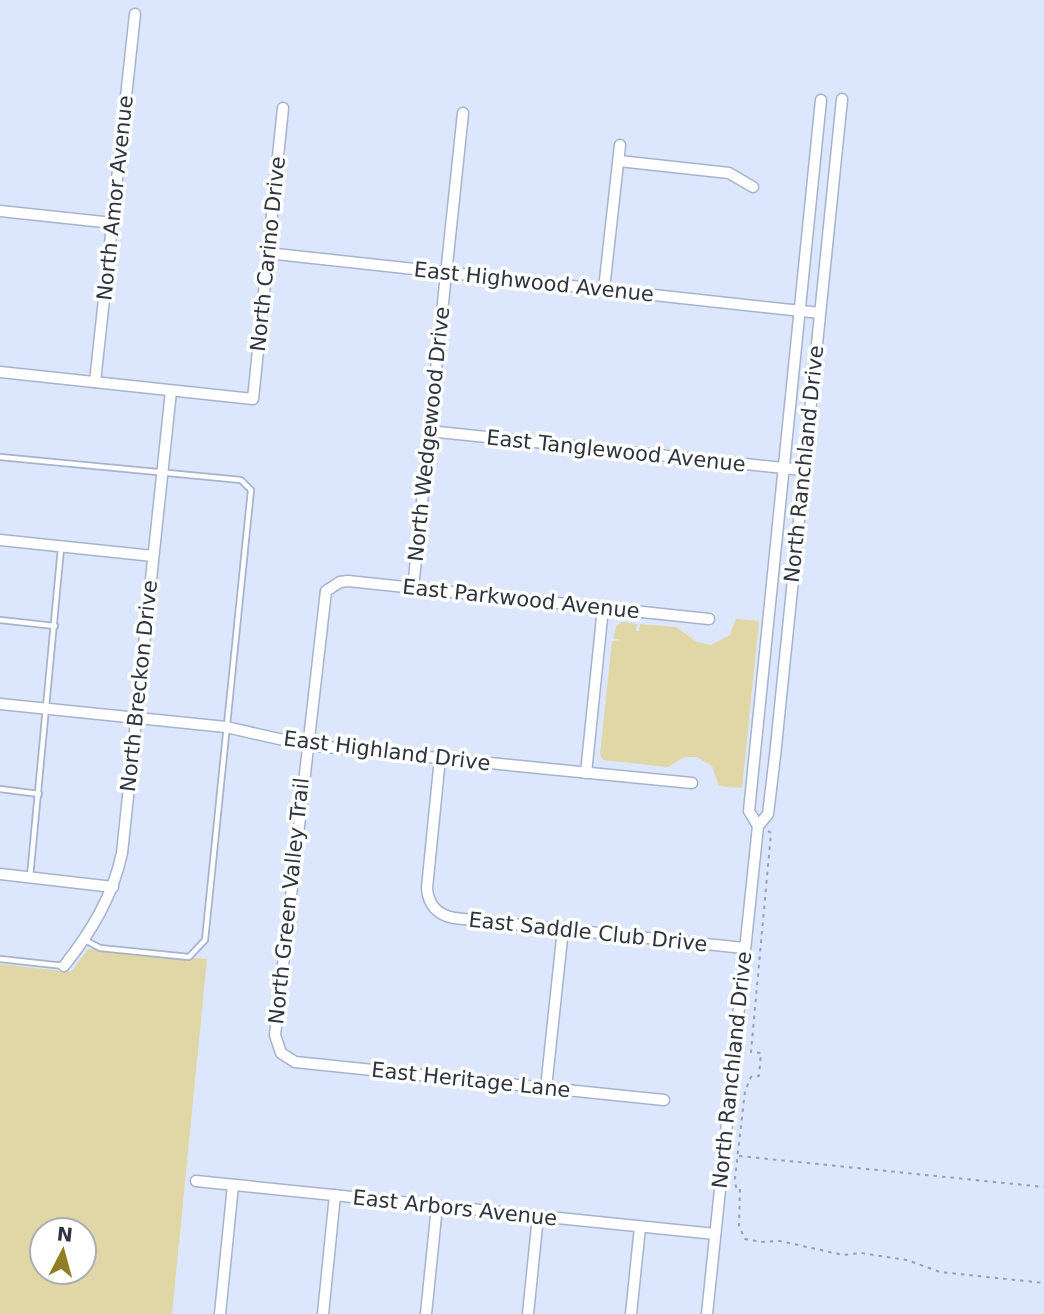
<svg xmlns="http://www.w3.org/2000/svg" width="1044" height="1314" font-family="'DejaVu Sans',sans-serif">
	<style>
		.green { fill: #e0d6a6; fill-rule: evenodd }
		.lines { fill: none; stroke-linecap: round; stroke-linejoin: round }
		.service-casing { stroke: #a7b3ce; stroke-width: 8 }
		.minor-casing { stroke: #a7b3ce; stroke-width: 13 }
		.path { stroke: #979fb1; stroke-width: 2; stroke-dasharray: 3.5 5; stroke-linecap: butt }
		.service { stroke: #fff; stroke-width: 4.5 }
		.minor { stroke: #fff; stroke-width: 10 }
		.labels { text-anchor: middle; stroke-width: 7; stroke-linejoin: round; paint-order: stroke }
		.street-label { font-size: 21px; fill: #2f343f; stroke: #fff }
	</style>
	<rect width="100%" height="100%" fill="#dce6fd"/>
	<g class="green">
		<path d="M736,619L759,621L742,788L719,786L712,766L697,757H684L668,767L603,760L600,754L612,641L621,640L613,638L617,625L623,622L637,624L636,631H639L640,624L676,627L697,642L711,645L730,635Z"/>
		<path d="M88,949L207,959L172,1314H0V964L71,972ZM42,1230H84V1272H42Z"/>
	</g>
	<g class="lines">
		<defs>
			<g id="service">
				<path d="M0,457L241,480L251,490L205,940L189,957L100,948L85,940"/>
				<path d="M0,620L55,626"/>
				<path d="M0,789L39,794"/>
				<path d="M30,877L61,548"/>
				<path d="M0,959L64,966"/>
			</g>
			<g id="minor">
				<path d="M619,161L729,173L753,187"/>
				<path d="M0,211L113,223"/>
				<path d="M267,253L820,313"/>
				<path d="M604,289L620,145"/>
				<path d="M0,372L253,399L283,108"/>
				<path d="M95,382L135,14"/>
				<path d="M429,431L803,470"/>
				<path d="M0,540L153,556"/>
				<path d="M413,588L463,113"/>
				<path d="M0,704L226,727L306,745L692,783"/>
				<path d="M440,758L427,888C428,905 438,915 454,918L744,948"/>
				<path d="M586,773L603,608"/>
				<path d="M758,826L749,811L821,100"/>
				<path d="M0,874L113,887"/>
				<path d="M64,966C91,932 113,896 122,853L171,391"/>
				<path d="M546,1088L563,929"/>
				<path d="M664,1100L295,1062L281,1053L275,1035L326,591L340,582L348,581L709,619"/>
				<path d="M196,1181L715,1234"/>
				<path d="M220,1314L233,1185"/>
				<path d="M323,1314L335,1195"/>
				<path d="M426,1314L437,1206"/>
				<path d="M528,1314L538,1216"/>
				<path d="M631,1314L640,1227"/>
				<path d="M707,1314L758,826L768,814L775,756L842,99"/>
			</g>
		</defs>
		<use href="#service" class="service-casing"/>
		<use href="#minor" class="minor-casing"/>
		<g class="path">
			<path d="M768,831L771,833L751,1052L761,1053L759,1076L751,1077L745,1091L735,1178L736,1187H740L739,1226L745,1239L761,1242L780,1241L843,1255L861,1253L907,1260L940,1272L1044,1283"/>
			<path d="M739,1156L1044,1187"/>
		</g>
		<use href="#service" class="service"/>
		<use href="#minor" class="minor"/>
	</g>
	<g class="labels">
		<g class="street-label">
			<text transform="translate(115 198) rotate(-84)" y="7">North Amor Avenue</text>
			<text transform="translate(268 254) rotate(-84)" y="7">North Carino Drive</text>
			<text transform="translate(534 282) rotate(6)" y="7">East Highwood Avenue</text>
			<text transform="translate(429 434) rotate(-84)" y="7">North Wedgewood Drive</text>
			<text transform="translate(616 451) rotate(6)" y="7">East Tanglewood Avenue</text>
			<text transform="translate(804 464) rotate(-84)" y="7">North Ranchland Drive</text>
			<text transform="translate(521 599) rotate(6)" y="7">East Parkwood Avenue</text>
			<text transform="translate(139 686) rotate(-84)" y="7">North Breckon Drive</text>
			<text transform="translate(387 751) rotate(7)" y="7">East Highland Drive</text>
			<text transform="translate(289 901) rotate(-84)" y="7">North Green Valley Trail</text>
			<text transform="translate(588 932) rotate(6)" y="7">East Saddle Club Drive</text>
			<text transform="translate(732 1070) rotate(-84)" y="7">North Ranchland Drive</text>
			<text transform="translate(471 1080) rotate(6)" y="7">East Heritage Lane</text>
			<text transform="translate(455 1208) rotate(6)" y="7">East Arbors Avenue</text>
		</g>
	</g>
	<g transform="translate(63 1251) rotate(6)"><circle r="33" fill="#ffffff" stroke="#acaeb2" stroke-width="2"/>
	<path d="M0-5L12 26L0 18L-12 26Z" fill="#8f7e24"/>
	<text y="-10" font-size="19" font-weight="bold" text-anchor="middle" fill="#2f343f">N</text>
	</g>
</svg>
